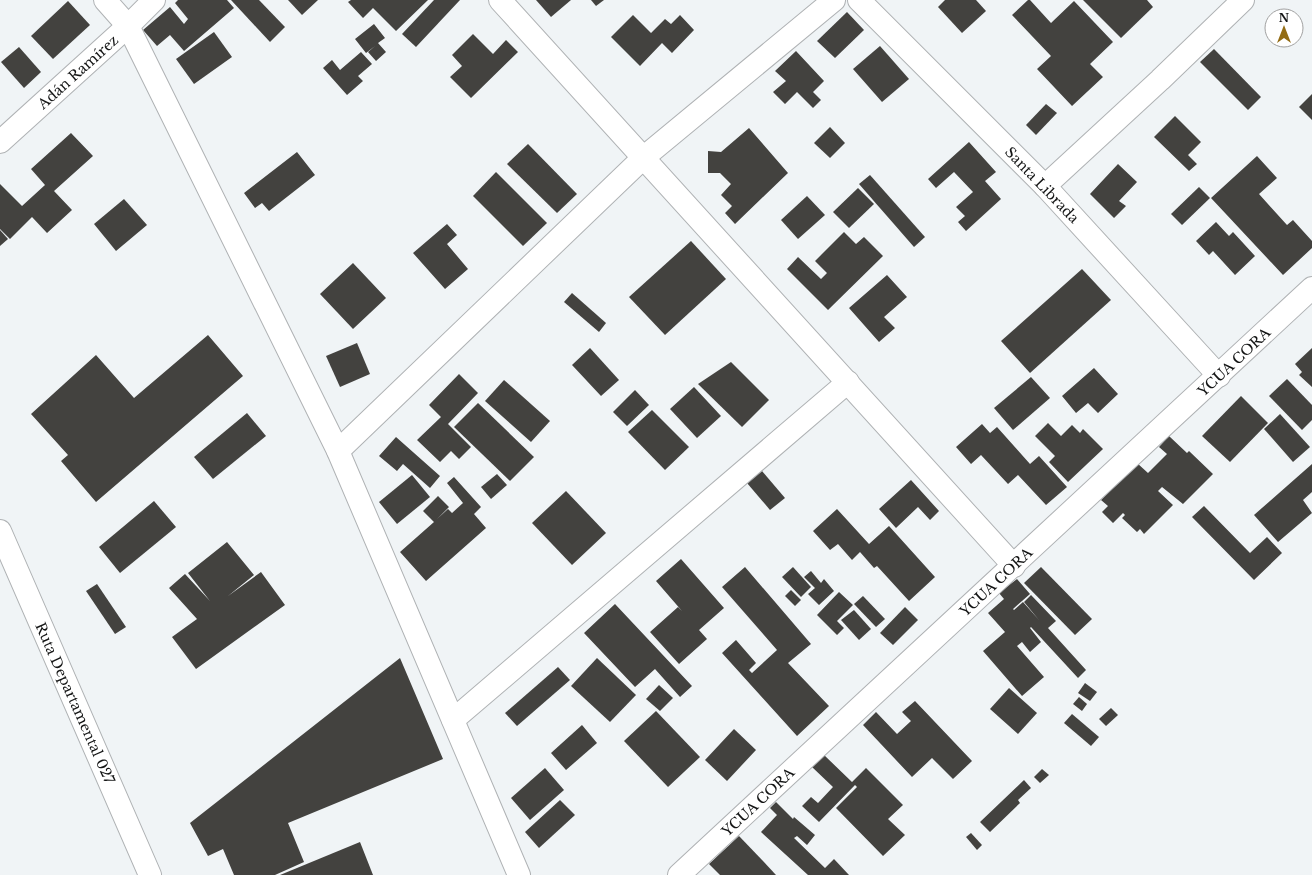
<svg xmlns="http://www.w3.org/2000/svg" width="1312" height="875" font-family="'Libre Baskerville',serif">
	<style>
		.building { fill: #43423f }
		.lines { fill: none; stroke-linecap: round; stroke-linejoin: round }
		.street-casing { stroke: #afb2b4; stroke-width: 24 }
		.secondary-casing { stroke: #afb2b4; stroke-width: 24 }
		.primary-casing { stroke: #afb2b4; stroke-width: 24 }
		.street { stroke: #fff; stroke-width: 22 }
		.secondary { stroke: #fff; stroke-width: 22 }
		.primary { stroke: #fff; stroke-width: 22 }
		.labels { text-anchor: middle; stroke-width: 4; stroke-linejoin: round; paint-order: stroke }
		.street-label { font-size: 14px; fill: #141515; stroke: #fff }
	</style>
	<rect width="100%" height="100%" fill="#f0f4f6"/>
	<g class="building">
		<path d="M178,0H227L234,8L184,51L170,35L157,46L143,30L170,7L184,24L188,19L175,3Z"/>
		<path d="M231,0H259L285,27L270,42Z"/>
		<path d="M288,0H318L302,15Z"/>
		<path d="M351,0H428L396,31L373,8L363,18L348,2Z"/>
		<path d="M434,0H460L416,47L402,34Z"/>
		<path d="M536,0H571L551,17Z"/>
		<path d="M591,0H604L596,6Z"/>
		<path d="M945,0H976L986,11L962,33L938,7Z"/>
		<path d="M1028,0H1030L1051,23L1074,1L1113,42L1090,64L1103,77L1072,106L1037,69L1051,56L1012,15Z"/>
		<path d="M1083,0H1147L1153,7L1121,38Z"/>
		<path d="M68,1L90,25L53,59L31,36Z"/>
		<path d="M847,12L864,30L835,58L817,41Z"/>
		<path d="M633,15L651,33L665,19L671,24L680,15L694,30L672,53L662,43L640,66L611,37Z"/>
		<path d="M374,24L385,38L378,43L386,52L376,61L368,52L375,46L366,53L355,39Z"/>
		<path d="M214,32L232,57L194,84L176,59Z"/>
		<path d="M473,34L493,54L506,40L518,52L471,98L450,77L462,66L452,55Z"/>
		<path d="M880,46L909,79L882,102L853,69Z"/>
		<path d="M19,47L41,72L24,88L1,62Z"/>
		<path d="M1214,49L1261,97L1248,110L1200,62Z"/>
		<path d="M796,51L824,81L813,92L821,100L813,108L797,92L785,104L773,92L786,81L775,71Z"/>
		<path d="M361,52L372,64L358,76L363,81L347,95L323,68L332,60L340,70Z"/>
		<path d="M1312,94V120L1299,107Z"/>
		<path d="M1046,104L1057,113L1036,135L1026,125Z"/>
		<path d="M1175,116L1201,142L1188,155L1197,164L1189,171L1154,137Z"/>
		<path d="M830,127L845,143L830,158L814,143Z"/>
		<path d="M749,128L788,173L735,224L725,213L732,206L721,195L731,184L720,173H708V151L721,152Z"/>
		<path d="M71,133L93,156L54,191L72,210L47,233L32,217L10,239L0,229V184L22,206L45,185L31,169Z"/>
		<path d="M969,142L996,172L985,181L1001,199L966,231L958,222L965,216L956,207L973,192L954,172L936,188L928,179Z"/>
		<path d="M528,144L577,194L557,213L507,164Z"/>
		<path d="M297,152L315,175L269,211L262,203L255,208L244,193Z"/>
		<path d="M1257,156L1277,178L1259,194L1287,225L1293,220L1312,241V248L1283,275L1211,198Z"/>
		<path d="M1118,164L1137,182L1119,201L1126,206L1114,218L1090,194Z"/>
		<path d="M496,172L547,223L523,246L473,196Z"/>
		<path d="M870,175L925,237L914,247L859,184Z"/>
		<path d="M1199,187L1210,198L1182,225L1171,214Z"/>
		<path d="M858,188L874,204L849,228L833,212Z"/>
		<path d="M807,196L825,215L798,239L781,220Z"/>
		<path d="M124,199L147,225L116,251L94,224Z"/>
		<path d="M1216,222L1229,236L1233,232L1255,256L1235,275L1213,251L1209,255L1196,241Z"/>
		<path d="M447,224L457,235L447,244L468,269L445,289L413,253Z"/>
		<path d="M0,230L8,239L0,246Z"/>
		<path d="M844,232L856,244L864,237L883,256L828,310L787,269L798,257L821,279L827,273L815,261Z"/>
		<path d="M691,241L726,279L665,335L629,297Z"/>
		<path d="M353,263L386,298L353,329L320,294Z"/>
		<path d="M1082,269L1111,300L1030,373L1001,341Z"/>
		<path d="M887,275L907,297L884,317L895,328L879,342L849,308Z"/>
		<path d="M572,293L606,323L599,332L564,302Z"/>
		<path d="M208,335L243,376L96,502L61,461L68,455L31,414L96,355L134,398Z"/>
		<path d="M357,343L370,374L340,387L326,356Z"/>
		<path d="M590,348L619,380L601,396L572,365Z"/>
		<path d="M1312,348V387L1299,375L1302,372L1295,364Z"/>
		<path d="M731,362L769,400L742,427L698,384Z"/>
		<path d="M1094,368L1118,394L1098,413L1088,403L1076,413L1062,396Z"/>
		<path d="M459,374L478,393L448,424L471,447L459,459L451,451L440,462L417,440L441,417L429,405Z"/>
		<path d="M1031,377L1050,398L1013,430L994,408Z"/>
		<path d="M1287,379L1312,405V420L1302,430L1269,396Z"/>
		<path d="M504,380L550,421L531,442L485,401Z"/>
		<path d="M694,387L721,416L697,438L670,409Z"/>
		<path d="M635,390L649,405L627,426L613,412Z"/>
		<path d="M1241,396L1268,423L1230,462L1202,436Z"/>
		<path d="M478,403L534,457L510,481L454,427Z"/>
		<path d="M652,410L689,447L665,470L628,432Z"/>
		<path d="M247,413L266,436L213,479L194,457Z"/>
		<path d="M1280,414L1310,447L1293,462L1264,429Z"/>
		<path d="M1048,423L1061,436L1072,425L1080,433L1083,429L1103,449L1068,482L1049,462L1055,456L1035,436Z"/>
		<path d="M982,424L990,433L997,427L1030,464L1039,456L1067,487L1046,505L1018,475L1008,484L981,455L971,464L956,447Z"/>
		<path d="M1169,436L1187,453L1189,451L1213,474L1183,504L1162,487L1158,491L1173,505L1144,534L1140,529L1137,532L1122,518L1125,515L1123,513L1113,523L1102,512L1108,506L1101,500L1137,463L1148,473L1167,454L1159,447Z"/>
		<path d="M396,437L440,476L430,488L403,464L397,471L379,456Z"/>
		<path d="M1312,464V492L1303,500L1312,513L1278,542L1254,515Z"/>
		<path d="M762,471L785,498L770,510L747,483Z"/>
		<path d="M497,474L507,485L491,499L481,487Z"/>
		<path d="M412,475L430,497L397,524L379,502Z"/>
		<path d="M454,477L481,507L474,514L486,528L426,581L400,552L434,522L423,511L438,496L449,507L437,519L448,509L452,513L463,503L447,483Z"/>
		<path d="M911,480L939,511L930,520L918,507L896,528L879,509Z"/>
		<path d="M566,491L606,533L572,565L532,523Z"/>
		<path d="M154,501L176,527L120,573L99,547Z"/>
		<path d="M1204,506L1250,553L1267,537L1282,553L1254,580L1192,517Z"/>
		<path d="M837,509L869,544L889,526L935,577L909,601L877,566L874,568L860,552L852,560L838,544L830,550L813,531Z"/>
		<path d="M227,542L254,575L228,596L261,572L285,605L196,669L172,637L197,619L169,588L185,574L210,601L188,573Z"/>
		<path d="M681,559L724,608L699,630L707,639L679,664L650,632L678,607L682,611L656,581Z"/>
		<path d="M745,567L811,644L788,663L829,706L797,736L722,653L736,640L756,663L749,670L752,673L777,650L722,587Z"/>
		<path d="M793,567L811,587L801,597L782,577Z"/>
		<path d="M1041,567L1092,619L1075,635L1024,583Z"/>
		<path d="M811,571L821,583L824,579L834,591L819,605L808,594L815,588L804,577Z"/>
		<path d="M1017,579L1030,594L1013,609L1014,610L1023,602L1039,620L1024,602L1031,595L1056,621L1048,628L1086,670L1078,678L1031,627L1030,628L1041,642L1030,652L1022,642L1017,646L1044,677L1022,696L983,651L1005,632L988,613L1004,599L999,593Z"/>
		<path d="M97,584L126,627L115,634L86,591Z"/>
		<path d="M791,590L801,600L795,606L785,596Z"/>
		<path d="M839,592L853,605L837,621L844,628L837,635L817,615Z"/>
		<path d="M863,596L885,619L876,627L854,604Z"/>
		<path d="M615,604L692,686L680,697L655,669L635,687L584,633Z"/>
		<path d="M905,607L918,620L893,645L880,633Z"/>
		<path d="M854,610L871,629L859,640L841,620Z"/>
		<path d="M400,658L443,759L288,823L304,862L275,875H234L223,849L208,856L190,823Z"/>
		<path d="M597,658L636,695L610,722L571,686Z"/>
		<path d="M558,667L570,680L517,726L505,713Z"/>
		<path d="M1085,683L1097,692L1090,701L1078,693Z"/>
		<path d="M659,685L673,698L660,711L646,699Z"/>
		<path d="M1009,688L1037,713L1018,734L990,709Z"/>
		<path d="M1079,697L1087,704L1082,711L1073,704Z"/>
		<path d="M915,701L972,761L953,779L932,758L912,777L863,725L876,712L897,734L911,721L902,712Z"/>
		<path d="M1111,708L1118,715L1106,726L1099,719Z"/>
		<path d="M656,711L700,757L668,787L624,741Z"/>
		<path d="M1072,714L1099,737L1091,746L1064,723Z"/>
		<path d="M582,725L597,743L566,770L551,753Z"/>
		<path d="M734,729L756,750L727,781L705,760Z"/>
		<path d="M824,755L852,782L866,768L903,805L888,819L905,835L883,856L836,808L857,787L855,785L819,822L802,806L811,797L818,803L833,787L812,767Z"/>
		<path d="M545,768L564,790L530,820L511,798Z"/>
		<path d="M1042,769L1049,775L1040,783L1034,777Z"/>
		<path d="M1024,780L1031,788L1018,800L1020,803L990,832L980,822Z"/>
		<path d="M560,800L575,815L539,848L525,832Z"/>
		<path d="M776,802L793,819L794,817L815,835L807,845L797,836L794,838L825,868L834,859L849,875H808L761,832L777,815L770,808Z"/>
		<path d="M971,833L982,845L977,850L966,837Z"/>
		<path d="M739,836L763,861L776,875H720L709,864Z"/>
		<path d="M360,842L373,875H280Z"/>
	</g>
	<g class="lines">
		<defs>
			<g id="street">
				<path d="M105,0L128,26L338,451L519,875"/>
				<path d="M500,0L1014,566"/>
				<path d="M859,0L1045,186L1219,376"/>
				<path d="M1045,186L1160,80L1243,0"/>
				<path d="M338,451L643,158L834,0"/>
				<path d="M453,720L848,382"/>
				<path d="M679,875L1312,288"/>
			</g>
			<path id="secondary" d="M0,142L128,26L154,0"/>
			<path id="primary" d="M0,531L150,875"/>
		</defs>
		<use href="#street" class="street-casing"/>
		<use href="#secondary" class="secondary-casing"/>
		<use href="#primary" class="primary-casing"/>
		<use href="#street" class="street"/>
		<use href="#secondary" class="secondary"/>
		<use href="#primary" class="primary"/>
	</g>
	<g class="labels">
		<g class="street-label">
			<text transform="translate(78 72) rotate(-42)" y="5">Adán Ramírez</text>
			<text transform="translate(1042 185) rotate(46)" y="5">Santa Librada</text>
			<text transform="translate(1234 362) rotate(-43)" y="5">YCUA CORA</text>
			<text transform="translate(996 582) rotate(-43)" y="5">YCUA CORA</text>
			<text transform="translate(75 703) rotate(66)" y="5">Ruta Departamental 027</text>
			<text transform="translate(758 802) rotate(-43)" y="5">YCUA CORA</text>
		</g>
	</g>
	<g transform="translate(1284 28)"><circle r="19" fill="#ffffff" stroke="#a1a1a1"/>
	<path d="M0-3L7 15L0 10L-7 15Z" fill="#936c14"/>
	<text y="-6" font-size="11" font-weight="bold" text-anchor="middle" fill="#141515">N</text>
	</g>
</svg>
